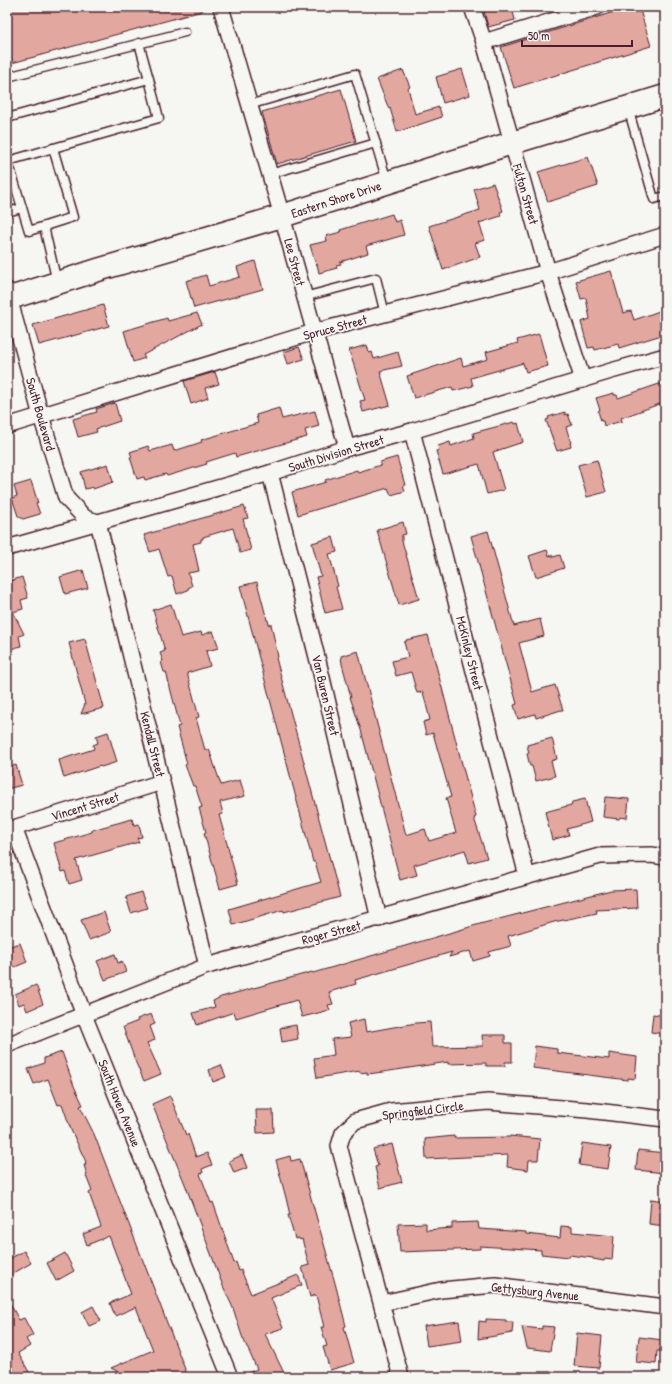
<svg xmlns="http://www.w3.org/2000/svg" width="672" height="1384" font-family="'Patrick Hand',sans-serif">
	<style>
		.building { fill: #e2a8a0; stroke: #4a1f2b }
		.lines { fill: none; stroke-linecap: round; stroke-linejoin: round }
		.lane-casing { stroke: #4a1f2b; stroke-width: 11 }
		.street-casing { stroke: #4a1f2b; stroke-width: 18 }
		.secondary-casing { stroke: #4a1f2b; stroke-width: 25 }
		.lane { stroke: #f6f6f2; stroke-width: 8 }
		.street { stroke: #f6f6f2; stroke-width: 15 }
		.secondary { stroke: #f6f6f2; stroke-width: 22 }
		.labels { text-anchor: middle; stroke-width: 3.5; stroke-linejoin: round; paint-order: stroke }
		.street-label { font-size: 13px; fill: #4a1f2b; stroke: #f6f6f2 }
	</style>
	<rect width="100%" height="100%" fill="#f6f6f2"/>
	<filter id="ink" filterUnits="userSpaceOnUse"><feTurbulence type="fractalNoise" baseFrequency=".025" numOctaves="2"/><feDisplacementMap in="SourceGraphic" scale="8" xChannelSelector="R" yChannelSelector="G"/><feConvolveMatrix kernelMatrix="1 2 1 2 8 2 1 2 1" color-interpolation-filters="sRGB"/></filter>
	<g filter="url(#ink)">
		<g class="building">
			<path d="M7,7H201L202,11L12,63L10,54L7,55Z"/>
			<path d="M483,7H512L515,20L488,27Z"/>
			<path d="M630,7H639L651,46L514,88L501,47Z"/>
			<path d="M462,69L470,95L443,103L436,77Z"/>
			<path d="M403,70L410,87L408,88L415,114L439,107L442,117L397,132L390,108L389,109L377,79Z"/>
			<path d="M341,89L356,141L277,164L262,112Z"/>
			<path d="M588,157L598,186L548,202L538,172Z"/>
			<path d="M493,183L503,211L500,212L501,216L479,223L485,240L475,243L480,257L443,270L429,226L480,210L474,189Z"/>
			<path d="M392,214L395,222L400,220L404,235L366,246L368,253L340,262L341,264L336,265L337,268L319,273L317,264L316,265L310,245L327,241L326,236L341,232L340,230Z"/>
			<path d="M255,261L263,289L194,308L186,281L206,275L209,286L240,277L237,267Z"/>
			<path d="M611,271L623,313L631,311L634,320L665,309V334L619,348L618,344L595,350L594,347L588,348L581,322L590,319L586,298L581,299L576,281Z"/>
			<path d="M103,305L109,326L39,345L33,325Z"/>
			<path d="M197,313L202,324L143,355L145,358L133,362L124,331L167,318L168,321Z"/>
			<path d="M539,334L548,366L526,372L523,363L471,378L473,386L453,391L452,387L414,398L407,376L461,358L463,366L488,359L486,352L518,343L517,340Z"/>
			<path d="M367,345L369,353L372,352L374,359L398,352L402,366L380,371L390,405L363,412L360,401L365,400L349,350Z"/>
			<path d="M299,347L304,359L288,364L284,352Z"/>
			<path d="M215,372L219,384L205,388L208,398L191,404L184,381Z"/>
			<path d="M665,382V402L621,418L622,421L604,426L603,421H601L598,411L600,410L596,398L614,393V395H617L618,398Z"/>
			<path d="M115,403L120,421L96,429L97,432L78,437L73,419L97,412L96,409Z"/>
			<path d="M279,408L282,419L315,411L319,426L305,430L307,437L236,457L235,453L206,462L207,464L167,476L166,474L145,480L144,477L137,479L130,457H132L130,452L148,446L150,451L172,445L174,451L202,442L201,440L258,423L256,415Z"/>
			<path d="M565,412V415L568,414L572,425L566,427L571,443H570L571,447L557,451L546,420L549,419L548,417Z"/>
			<path d="M514,422L515,424L518,423L523,442L493,452L504,490L487,494L479,464L443,474L436,451L439,450L438,446L450,442L451,446L474,438L473,433Z"/>
			<path d="M397,457L405,485H403L405,491L391,495L388,488L298,515L292,492L326,482L325,480L357,470L358,472L381,465L380,462Z"/>
			<path d="M597,460L606,492L587,497L578,465Z"/>
			<path d="M108,464L113,482L93,489V487L85,489L81,472Z"/>
			<path d="M31,481L38,503H36L40,514L23,519L18,516L12,498L17,496L14,486Z"/>
			<path d="M244,506L248,518L243,519L251,550L240,553L233,528L203,537V539H201V542L193,544L199,571L188,573L192,586L188,588V590L177,594L172,576L168,577L159,549L150,552L144,535Z"/>
			<path d="M403,522L406,534L402,535V541L419,599L399,605L377,530Z"/>
			<path d="M488,531L514,626L540,619L544,636L519,643L532,692L555,685L563,710H561L536,718L535,714L518,719L514,705L517,704L471,536Z"/>
			<path d="M333,537L337,552L329,554L338,586L336,587L342,609L325,613L316,577L321,576L312,543Z"/>
			<path d="M547,550L549,556L552,555L553,557L560,555L564,568L536,577L529,556Z"/>
			<path d="M83,570L88,588L65,594L60,577Z"/>
			<path d="M22,577L28,598L21,600L23,609L13,612L24,634L19,636L21,646L7,650V582Z"/>
			<path d="M257,582L267,620H268L269,625L271,624L278,657L276,658L340,897L284,912L283,910L233,925L229,909L321,882L315,862H313L240,586Z"/>
			<path d="M171,604L181,637L201,632L202,635L213,631L219,648L206,651L210,666L187,673L199,717L196,718L205,750L209,749L221,785L240,780L245,796L220,802L223,814L219,815L238,884L220,889L204,833L206,832L199,808L202,807L195,786H193L185,765L187,764L177,727L180,726L166,672H164L161,662L163,661L160,653L165,651L153,610Z"/>
			<path d="M428,635L476,817L474,818L487,858L469,863L465,850L414,865L417,875L400,880L361,730L350,697H351L342,664L341,656L358,651L406,835L425,829L429,841L456,833L446,798L451,797L433,733L426,735L423,722L430,720L423,692L417,693L411,672L396,676L392,661L408,657L404,642H406V640Z"/>
			<path d="M85,639L104,708L81,714L85,704L69,643Z"/>
			<path d="M108,732L117,762L101,767L100,766L64,778L59,760L94,749L93,745L98,743L96,736Z"/>
			<path d="M552,738L557,759L551,761L555,776L536,781L532,766H530L527,754L529,753L527,745Z"/>
			<path d="M16,765L22,785L7,789V768Z"/>
			<path d="M605,797L629,799L627,818L620,817L619,819L603,817Z"/>
			<path d="M585,799L591,822L567,829L569,835L552,840L545,812L571,805L572,802Z"/>
			<path d="M132,819L134,825L139,824L142,837L137,838L139,842L76,860L82,880L69,884L65,871L62,872L54,843L92,832V830Z"/>
			<path d="M636,889L637,908L596,910L597,913L554,922L508,936L511,946L489,952L490,956L473,961L470,951L449,957L452,952L355,980L356,984L329,992L333,1004L328,1005L330,1010L302,1017L297,1000L236,1018L234,1012L197,1025L193,1013L215,1007L213,1001L221,997L312,972L313,973L480,924L611,890Z"/>
			<path d="M141,892L147,908L131,913L126,897Z"/>
			<path d="M104,912L111,932L89,940L81,920Z"/>
			<path d="M20,943L27,962L10,969L7,960V947Z"/>
			<path d="M115,954L118,963L122,961L126,972L105,980L97,961Z"/>
			<path d="M36,985L43,1004L27,1011L24,1003L19,1005L15,994Z"/>
			<path d="M151,1014L155,1024L150,1026L155,1040L147,1043L161,1074L144,1081L136,1063L123,1027L138,1021L137,1019Z"/>
			<path d="M653,1014L665,1016V1034L651,1032Z"/>
			<path d="M364,1019L366,1032L416,1023L430,1022L432,1047L483,1046L482,1035H505V1043H512V1062H505V1066H486V1063L448,1064V1062L383,1072L367,1074V1072L360,1073V1071L317,1078L314,1058L334,1055L332,1039L351,1037L348,1023Z"/>
			<path d="M296,1025L298,1039L282,1042L280,1028Z"/>
			<path d="M535,1046L557,1049V1053L609,1059V1053L637,1057L635,1079L628,1078V1080L533,1068Z"/>
			<path d="M62,1052L74,1086L83,1105L80,1106L94,1134L188,1377H128L111,1368L153,1350L136,1307L115,1316L110,1303L131,1294L109,1236L87,1245L83,1234L101,1227L89,1193L92,1191L86,1176L87,1175L84,1165H86L85,1162H86L71,1130L62,1104L58,1105L48,1079L34,1084L28,1069L44,1063V1058Z"/>
			<path d="M221,1065L226,1077L213,1082L209,1070Z"/>
			<path d="M170,1096L186,1135L188,1134L196,1157L207,1153L212,1165L202,1169L203,1173L200,1174L211,1203L213,1202L234,1263L236,1262L239,1271L241,1270L251,1294L298,1275L302,1285L271,1298L283,1328L265,1334L286,1377H239L257,1369L242,1336L233,1308L223,1286L185,1184L152,1104Z"/>
			<path d="M256,1110H273L274,1132L257,1133Z"/>
			<path d="M454,1136V1138L510,1137V1136L540,1139L538,1160H529L528,1170L507,1167L508,1155L426,1159L425,1139Z"/>
			<path d="M582,1143L611,1147L608,1169L579,1165Z"/>
			<path d="M392,1144L402,1182L380,1188L375,1167L378,1166L373,1149Z"/>
			<path d="M638,1150L665,1153V1173L636,1170Z"/>
			<path d="M242,1155L247,1168L234,1173L229,1161Z"/>
			<path d="M290,1156L291,1161L300,1159L335,1283L346,1326L344,1327L354,1363L330,1370L323,1347L327,1346L321,1327H324L316,1295L310,1297L302,1267L309,1265L302,1239L300,1240L299,1238L295,1239L288,1215H290L286,1198L276,1160Z"/>
			<path d="M651,1199L665,1201V1226L649,1224Z"/>
			<path d="M478,1222L479,1229L526,1232V1234L560,1238L561,1226L572,1227V1232L614,1236L612,1260L605,1259L604,1261L593,1259V1258L569,1255V1257L541,1254V1250L480,1246V1249L400,1252L398,1224L426,1223V1230L452,1228V1223Z"/>
			<path d="M24,1251L31,1263L7,1277V1260Z"/>
			<path d="M65,1253L74,1271L56,1281L47,1263Z"/>
			<path d="M7,1298L19,1320L24,1318L33,1335L26,1339L30,1346L18,1353L32,1377H10L7,1372Z"/>
			<path d="M93,1306L101,1321L89,1326L82,1312Z"/>
			<path d="M486,1319L506,1320V1322H513L512,1333L478,1339L479,1321L486,1322Z"/>
			<path d="M459,1321L462,1341L427,1346L424,1326Z"/>
			<path d="M542,1326L554,1327L550,1351L527,1348L522,1327L542,1329Z"/>
			<path d="M577,1333L602,1336L599,1368L574,1366Z"/>
			<path d="M639,1337L663,1340L662,1351H657L656,1364L636,1362Z"/>
		</g>
		<g class="lines">
			<defs>
				<g id="lane">
					<path d="M7,77L185,32"/>
					<path d="M249,105L355,74L387,181"/>
					<path d="M628,108L654,199L665,196"/>
					<path d="M7,118L149,79L139,43"/>
					<path d="M7,159L8,161L159,118L149,79"/>
					<path d="M8,161L29,231L73,217L53,148"/>
					<path d="M270,174L376,143"/>
					<path d="M7,212L22,208"/>
					<path d="M44,227L57,282"/>
					<path d="M304,297L376,278L385,314"/>
				</g>
				<g id="street">
					<path d="M221,7L282,216L347,448"/>
					<path d="M472,7L484,42L548,272L583,380"/>
					<path d="M484,42L597,7"/>
					<path d="M7,290L41,416L66,498L85,518L98,522L207,966"/>
					<path d="M7,426L314,332L548,272L665,235"/>
					<path d="M412,431L527,876"/>
					<path d="M270,473L319,665L379,919"/>
					<path d="M7,548L270,473L347,448L412,431L611,371L665,356"/>
					<path d="M14,828L84,1015L230,1377"/>
					<path d="M7,830L162,782"/>
					<path d="M7,1045L207,966L600,856L651,855L665,857"/>
					<path d="M382,1303L441,1290L495,1285L665,1307"/>
					<path d="M401,1377L339,1146L343,1133L355,1121L391,1111L488,1102L587,1110L665,1119"/>
				</g>
				<path id="secondary" d="M7,299L101,269L282,216L512,143L665,96"/>
			</defs>
			<use href="#lane" class="lane-casing"/>
			<use href="#street" class="street-casing"/>
			<use href="#secondary" class="secondary-casing"/>
			<use href="#lane" class="lane"/>
			<use href="#street" class="street"/>
			<use href="#secondary" class="secondary"/>
		</g>
	</g>
	<g class="labels">
		<g class="street-label">
			<text transform="translate(526 194) rotate(74)" y="5">Fulton Street</text>
			<text transform="translate(336 199) rotate(-18)" y="5">Eastern Shore Drive</text>
			<text transform="translate(295 262) rotate(75)" y="5">Lee Street</text>
			<text transform="translate(335 327) rotate(-15)" y="5">Spruce Street</text>
			<text transform="translate(41 414) rotate(74)" y="5">South Boulevard</text>
			<text transform="translate(336 453) rotate(-17)" y="5">South Division Street</text>
			<text transform="translate(470 653) rotate(76)" y="5">McKinley Street</text>
			<text transform="translate(326 695) rotate(77)" y="5">Van Buren Street</text>
			<text transform="translate(153 744) rotate(76)" y="5">Kendall Street</text>
			<text transform="translate(85 806) rotate(-17)" y="5">Vincent Street</text>
			<text transform="translate(331 932) rotate(-15)" y="5">Roger Street</text>
			<text transform="translate(120 1103) rotate(68)" y="5">South Haven Avenue</text>
			<text transform="translate(423 1110) rotate(-7)" y="5">Springfield Circle</text>
			<text transform="translate(535 1291) rotate(6)" y="5">Gettysburg Avenue</text>
		</g>
	</g>
	<rect width="672" height="1384" fill="none" stroke="#f6f6f2" stroke-width="24"/>
	<rect x="12" y="12" width="648" height="1360" fill="none" stroke="#4a1f2b" stroke-width="1.5" filter="url(#ink)"/>
	<path d="M522 40v6h110v-6" fill="none" stroke="#4a1f2b" stroke-width="2"/>
	<text x="528" y="40" font-size="12" fill="#4a1f2b" stroke="#f6f6f2" stroke-width="3" paint-order="stroke">50 m</text>
</svg>
